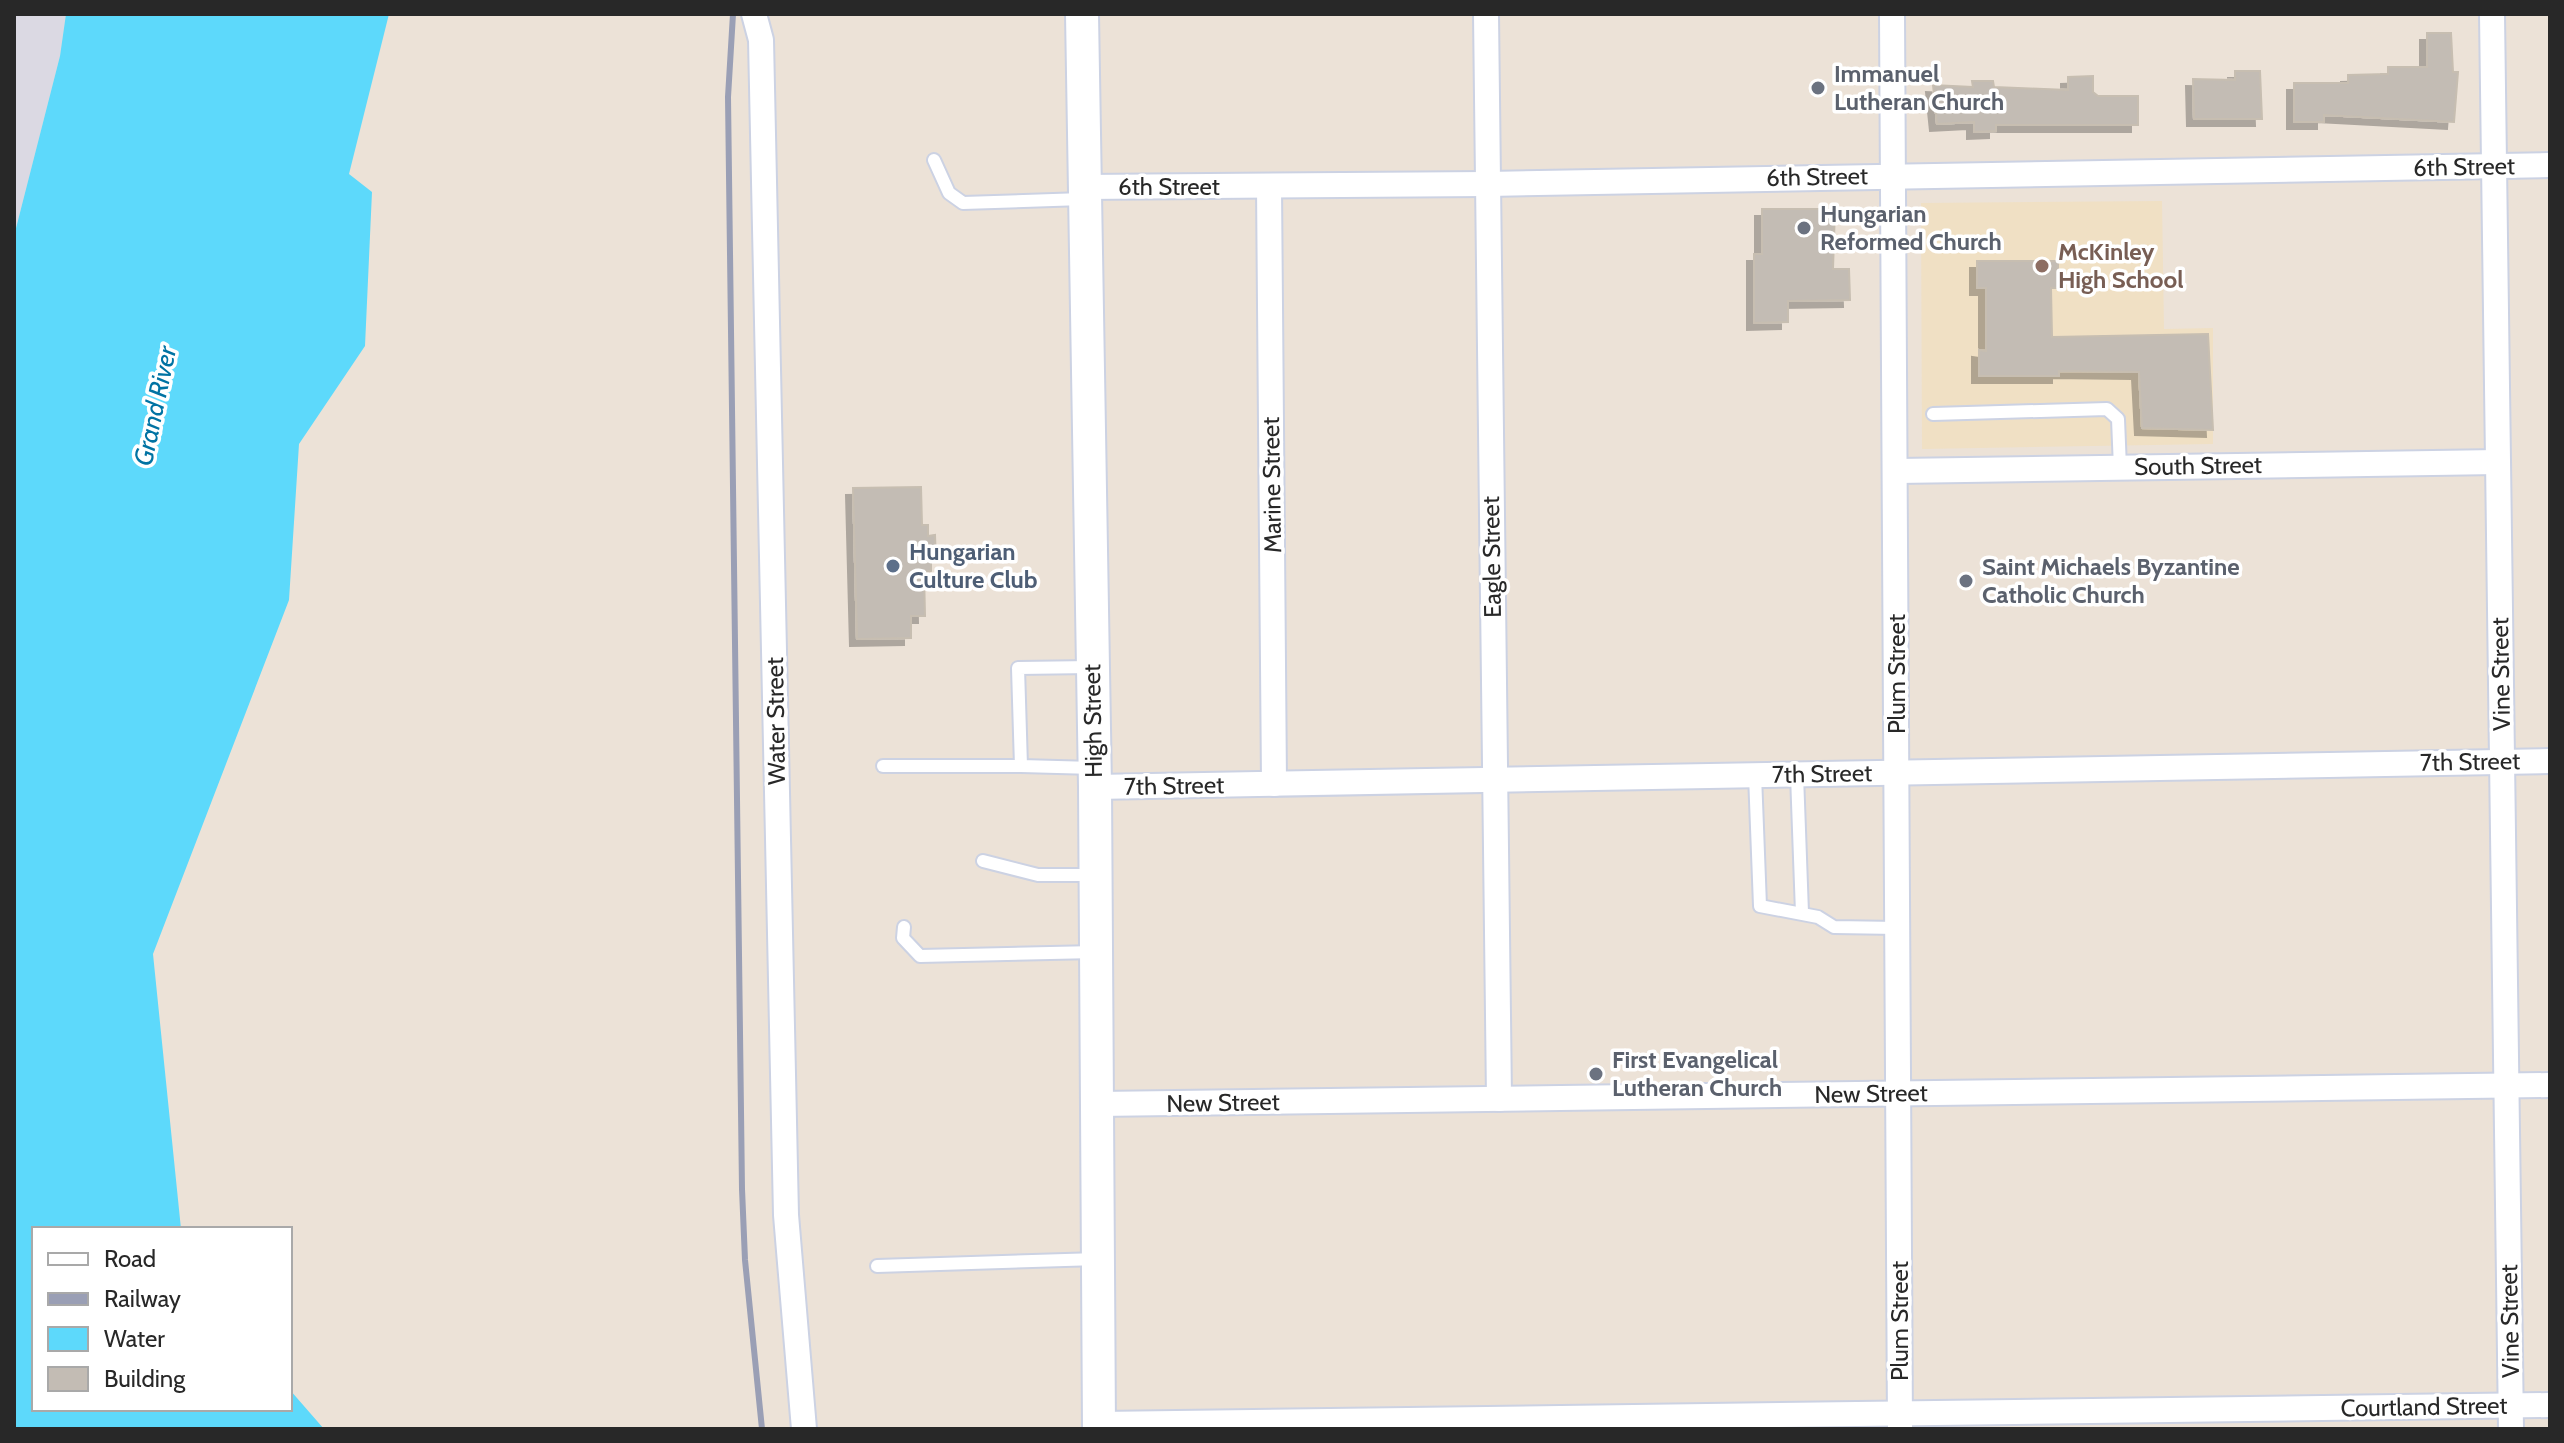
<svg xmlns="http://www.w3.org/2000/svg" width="2564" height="1443" font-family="Cabin,sans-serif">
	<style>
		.industrial { fill: #dbd9e3 }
		.education { fill: #f0e0c4 }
		.water { fill: #5dd9fb }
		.building { fill: #c3bcb4; stroke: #c7beb1; stroke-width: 2; filter: url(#shadow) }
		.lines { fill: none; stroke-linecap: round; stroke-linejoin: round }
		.lane-casing { stroke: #ccd2e3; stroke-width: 16 }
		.street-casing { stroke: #ccd2e3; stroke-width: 28 }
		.secondary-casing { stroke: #ccd2e3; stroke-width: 36 }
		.lane { stroke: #fff; stroke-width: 12 }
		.street { stroke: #fff; stroke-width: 24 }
		.secondary { stroke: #fff; stroke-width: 32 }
		.rail { stroke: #9a9fb5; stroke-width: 6 }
		.worship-dot { fill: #6b7280; stroke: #fff; stroke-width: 3 }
		.education-dot { fill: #8d6e63; stroke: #fff; stroke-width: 3 }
		.service-dot { fill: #5c6f8a; stroke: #fff; stroke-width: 3 }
		.labels { text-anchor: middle; stroke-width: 7; stroke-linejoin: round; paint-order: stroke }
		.worship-label { font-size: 24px; font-weight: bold; fill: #5b616d; stroke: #fff; text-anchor: start }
		.street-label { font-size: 24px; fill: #282828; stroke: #fff }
		.education-label { font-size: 24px; font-weight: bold; fill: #785e54; stroke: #fff; text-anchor: start }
		.service-label { font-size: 24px; font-weight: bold; fill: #4e5e75; stroke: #fff; text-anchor: start }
		.water-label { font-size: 26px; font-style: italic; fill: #0073a3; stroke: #fff }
	</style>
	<defs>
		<filter id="shadow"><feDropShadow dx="-7" dy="7" stdDeviation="0" flood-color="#0004"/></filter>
	</defs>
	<rect width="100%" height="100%" fill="#ece2d7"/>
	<path class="industrial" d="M14,14H66L60,56L14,236Z"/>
	<path class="education" d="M2162,201L2164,329L2213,328V444L1922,449L1921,203Z"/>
	<path class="water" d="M66,14H389L349,174L372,192L365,346L299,444L289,600L153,954L181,1229H34V1409H290V1390L324,1429H14V236L60,56Z"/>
	<g class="building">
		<path d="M2427,33H2451L2453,72H2458L2454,122L2324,115V122H2294V83H2348V75L2388,74V67H2427Z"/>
		<path d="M2235,71H2260L2262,119H2194L2193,79L2235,80Z"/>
		<path d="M2093,76V92L2098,96H2138V125H1996V131L1974,132V122L1937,124L1933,85L1973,87L1972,81H1993L1994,87L2068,90V77Z"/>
		<path d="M1762,209H1835L1833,269H1849L1850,300L1788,301V322L1754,323V254H1762Z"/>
		<path d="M1977,261H2058V288H2051L2052,337L2208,334L2213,430L2142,428L2139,372L2059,371V376H1979V350L1986,351V288H1977Z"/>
		<path d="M921,487L922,525H928V536L935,535L936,561H931V571L924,572L925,616H911V638L857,639L853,488Z"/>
	</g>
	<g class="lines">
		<defs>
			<g id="lane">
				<path d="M934,160L949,193L963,203L1083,199"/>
				<path d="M1933,414L2107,409L2118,419L2120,468"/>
				<path d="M1092,667L1018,668L1021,766L1094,768"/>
				<path d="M883,766H1021"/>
				<path d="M1755,775L1760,906L1818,917L1834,927L1898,928"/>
				<path d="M1797,775L1802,913"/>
				<path d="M983,861L1038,875H1095"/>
				<path d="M904,927L903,938L920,956L1096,952"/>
				<path d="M877,1266L1098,1259"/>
			</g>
			<g id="street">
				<path d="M754,14L761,40L786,1215L804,1429"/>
				<path d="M1486,14L1499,1099"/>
				<path d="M1892,14L1900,1427"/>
				<path d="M2492,14L2511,1429"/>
				<path d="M1269,186L1274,784"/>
				<path d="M1083,187L1488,184L2550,165"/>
				<path d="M1897,471L2498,462"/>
				<path d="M1095,787L2550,761"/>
				<path d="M1097,1104L2550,1085"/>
				<path d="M1099,1424L2550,1405"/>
			</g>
			<path id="secondary" d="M1082,14L1095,787L1099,1429"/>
		</defs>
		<use href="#lane" class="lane-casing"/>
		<use href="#street" class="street-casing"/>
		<use href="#secondary" class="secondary-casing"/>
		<use href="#lane" class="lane"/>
		<use href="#street" class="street"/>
		<use href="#secondary" class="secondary"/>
		<path class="rail" d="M733,14L728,97L742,1189L745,1260L762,1429"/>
	</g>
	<g class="worship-dot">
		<circle cx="1818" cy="88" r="8"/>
		<circle cx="1804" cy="228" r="8"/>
		<circle cx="1966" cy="581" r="8"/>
		<circle cx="1596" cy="1074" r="8"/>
	</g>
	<circle class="education-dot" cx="2042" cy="266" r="8"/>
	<circle class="service-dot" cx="893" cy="566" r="8"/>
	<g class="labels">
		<g class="worship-label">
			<text x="1834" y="82">Immanuel<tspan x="1834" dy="28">Lutheran Church</tspan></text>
			<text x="1820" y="222">Hungarian<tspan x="1820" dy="28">Reformed Church</tspan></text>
			<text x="1982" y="575">Saint Michaels Byzantine<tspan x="1982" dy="28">Catholic Church</tspan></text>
			<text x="1612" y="1068">First Evangelical<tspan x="1612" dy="28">Lutheran Church</tspan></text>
		</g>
		<g class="street-label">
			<text transform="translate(2464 167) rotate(-1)" y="8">6th Street</text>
			<text transform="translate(1817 177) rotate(-1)" y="8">6th Street</text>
			<text x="1169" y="195">6th Street</text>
			<text transform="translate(2198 466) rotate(-1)" y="8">South Street</text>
			<text transform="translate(1272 485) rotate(-91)" y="8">Marine Street</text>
			<text transform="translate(1492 557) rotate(-91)" y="8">Eagle Street</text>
			<text transform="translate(1897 674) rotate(-90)" y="8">Plum Street</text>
			<text transform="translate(2501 674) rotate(-91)" y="8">Vine Street</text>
			<text transform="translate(776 721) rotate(-91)" y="8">Water Street</text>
			<text transform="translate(1093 721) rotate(-91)" y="8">High Street</text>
			<text transform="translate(2470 762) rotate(-1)" y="8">7th Street</text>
			<text transform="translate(1822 774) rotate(-1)" y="8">7th Street</text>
			<text transform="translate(1174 786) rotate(-1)" y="8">7th Street</text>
			<text transform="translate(1871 1094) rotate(-1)" y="8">New Street</text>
			<text transform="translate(1223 1103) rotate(-1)" y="8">New Street</text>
			<text transform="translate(1900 1321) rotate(-90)" y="8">Plum Street</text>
			<text transform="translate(2510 1321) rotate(-91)" y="8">Vine Street</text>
			<text transform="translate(2424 1407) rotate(-1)" y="8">Courtland Street</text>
		</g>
		<g class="education-label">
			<text x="2058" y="260">McKinley<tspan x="2058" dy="28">High School</tspan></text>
		</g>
		<g class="service-label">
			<text x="909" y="560">Hungarian<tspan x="909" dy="28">Culture Club</tspan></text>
		</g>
		<g class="water-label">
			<text transform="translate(155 406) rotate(-78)" y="9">Grand River</text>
		</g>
	</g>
	<rect width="2564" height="1443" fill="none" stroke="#282828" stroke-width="32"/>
	<rect x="32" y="1227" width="260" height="184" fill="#ffffff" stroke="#a9a9a9" stroke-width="2"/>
	<rect x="48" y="1253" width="40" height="12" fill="#ffffff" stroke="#a9a9a9" stroke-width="2"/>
	<text x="104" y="1267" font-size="24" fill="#282828">Road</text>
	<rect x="48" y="1293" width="40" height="12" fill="#9a9fb5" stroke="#a9a9a9" stroke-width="2"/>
	<text x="104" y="1307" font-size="24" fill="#282828">Railway</text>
	<rect x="48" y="1327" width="40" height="24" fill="#5dd9fb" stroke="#a9a9a9" stroke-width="2"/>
	<text x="104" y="1347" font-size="24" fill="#282828">Water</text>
	<rect x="48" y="1367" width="40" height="24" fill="#c3bcb4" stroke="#a9a9a9" stroke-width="2"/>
	<text x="104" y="1387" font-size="24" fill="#282828">Building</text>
</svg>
